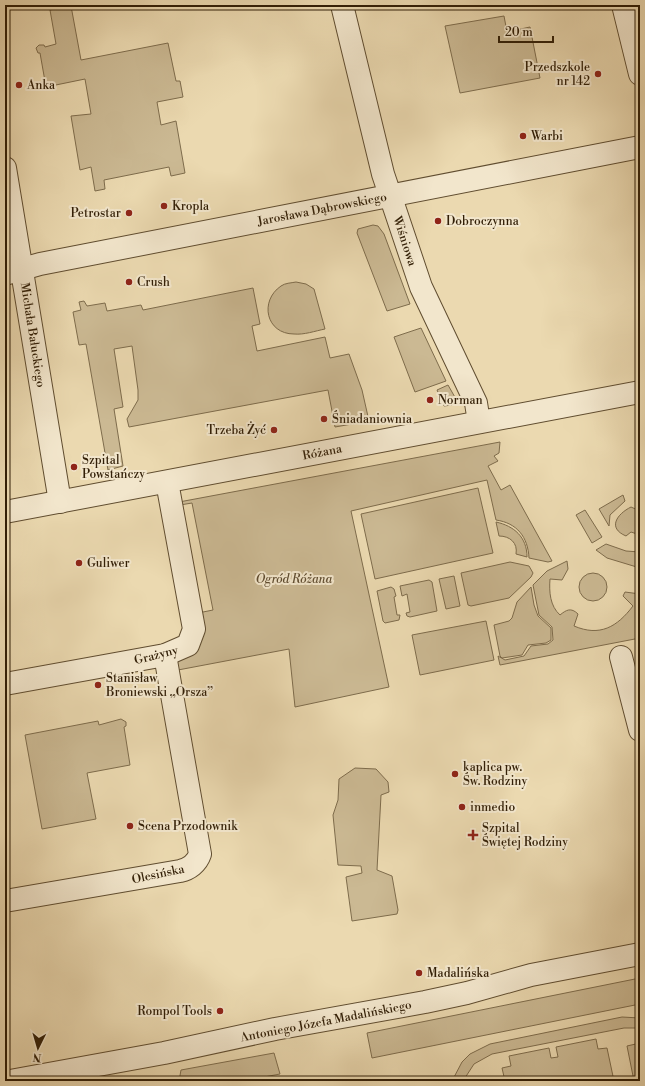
<svg xmlns="http://www.w3.org/2000/svg" width="645" height="1086" font-family="'Libre Bodoni',serif">
	<style>
		.green { fill: #cbb993; stroke: #7e6c4c }
		.lines { fill: none; stroke-linecap: round; stroke-linejoin: round }
		.minor-casing { stroke: #604d30; stroke-width: 24 }
		.minor { stroke: #f2e6cc; stroke-width: 22 }
		.poi-dot { fill: #8f2418; stroke: #f2e6cc; stroke-width: 1.5 }
		.labels { text-anchor: middle; stroke-width: 4; stroke-linejoin: round; paint-order: stroke }
		.poi-label { font-size: 12px; fill: #311e06; stroke: #f2e6cc; text-anchor: start }
		.street-label { font-size: 12px; fill: #311e06; stroke: #f2e6cc }
		.park-label { font-size: 12px; font-style: italic; fill: #5f4c30; stroke: #f2e6cc }
	</style>
	<rect width="100%" height="100%" fill="#ebd9b0"/>
	<filter id="stains"><feTurbulence type="fractalNoise" baseFrequency=".005" numOctaves="4"/><feColorMatrix values="0 0 0 0 .2 0 0 0 0 .09 0 0 0 0 .02 0 0 0 .5 -.17"/></filter>
	<radialGradient id="worn" r=".72"><stop offset=".6" stop-color="#630" stop-opacity="0"/><stop offset="1" stop-color="#630" stop-opacity=".3"/></radialGradient>
	<g class="green">
		<path d="M71,6L81,60L168,43L176,81H180L183,97L157,102L161,125L176,121L185,173L171,176L169,167L104,180L105,189L95,191L91,167L80,170L71,116L91,114L85,79L46,87L40,53H38L36,48L39,45H44L45,47L56,44L50,10Z"/>
		<path d="M504,16L507,32L530,27L540,78L460,93L445,26Z"/>
		<path d="M373,225L378,226L384,234L410,304L387,311L357,233L358,229Z"/>
		<path d="M296,282L306,284L314,289L325,329C315,331 304,335 294,334C266,334 259,301 281,286C285,283 291,283 296,282Z"/>
		<path d="M253,288L260,324L252,326L257,351L325,337L330,358L349,354L362,390L369,421L335,427L328,390L129,427L127,419L138,400V390L132,346L114,349L123,407L114,409L123,466L108,470L86,344L79,345L73,312L81,310L79,302L84,301L87,306L105,303L107,311L141,305L143,310Z"/>
		<path d="M421,328L446,381L415,392L394,337Z"/>
		<path d="M448,385L456,399L452,405L444,406L437,390Z"/>
		<path d="M500,442L499,453L494,456L498,461L488,466L501,490L510,485L552,561L548,562L529,558C528,537 517,523 496,520L487,480L351,511L389,687L295,707L289,649L178,670L177,659L198,613L213,610L192,503L180,505L179,502Z"/>
		<path d="M478,488L493,553L375,579L361,514Z"/>
		<path d="M623,495L625,501L610,515L609,526L599,509Z"/>
		<path d="M631,507L640,511V535L631,532L626,536C607,528 617,514 631,507Z"/>
		<path d="M585,510L602,537L592,543L576,515Z"/>
		<path d="M496,522C514,526 527,537 527,557L516,554C518,543 510,536 499,536Z"/>
		<path d="M606,544L626,551L640,552V568L607,558L596,550Z"/>
		<path d="M567,561L568,569L562,580L550,579C549,592 550,606 560,615C566,610 571,607 578,614L574,626C600,637 617,627 633,606L623,596L625,592L640,594V638L500,665L498,656L505,660L524,656L531,646L548,644L553,640L552,627L539,615L533,585L547,571Z"/>
		<path d="M510,562L529,566L533,573L531,577L509,598L471,606L468,605L461,573Z"/>
		<circle cx="593" cy="587" r="14"/>
		<path d="M454,576L460,606L446,609L439,579Z"/>
		<path d="M429,580L432,582L437,611L410,617L407,616L406,613L410,612L407,594L402,596L400,586Z"/>
		<path d="M391,587L394,589L396,596L394,597L397,615H400L399,620L385,623L383,621L377,591Z"/>
		<path d="M531,587L534,605L538,616L551,628V640L546,643L528,645L522,655L502,658L500,656L494,625L509,621L512,618L517,602Z"/>
		<path d="M486,621L494,660L420,675L412,635Z"/>
		<path d="M121,719L126,722V726L124,727L130,765L87,773L96,819L42,829L25,735L98,721L99,725Z"/>
		<path d="M355,768L376,769L388,782L389,792L381,795L377,870L392,876L398,910L397,914L352,921L346,877L362,873L361,866L338,865L333,815L338,800L339,779Z"/>
		<path d="M640,978V1004L372,1058L367,1033Z"/>
		<path d="M622,1017L640,1018V1028H624L492,1054L474,1064L463,1081H452L462,1062L470,1054L490,1044Z"/>
		<path d="M596,1039L598,1049L607,1048L614,1081H505L502,1068L511,1066L509,1056L549,1048L551,1058L558,1057L556,1047Z"/>
		<path d="M640,1043V1081H634L627,1046Z"/>
		<path d="M274,1053L280,1074L243,1081H179L181,1070Z"/>
	</g>
	<g class="lines">
		<defs>
			<g id="minor">
				<path d="M342,5L383,174L421,287L476,403L479,422"/>
				<path d="M623,5L640,74"/>
				<path d="M5,168L60,502"/>
				<path d="M5,274L40,264L640,147"/>
				<path d="M5,512L640,392"/>
				<path d="M621,657L640,730"/>
				<path d="M5,684L165,655L188,645L194,629L167,482"/>
				<path d="M5,901L180,871C189,869 197,863 200,854L165,655"/>
				<path d="M10,1081L164,1053L275,1029L425,1002L467,993L531,975L640,954"/>
			</g>
		</defs>
		<use href="#minor" class="minor-casing"/>
		<use href="#minor" class="minor"/>
	</g>
	<g class="poi-dot">
		<circle cx="598" cy="74" r="4"/>
		<circle cx="19" cy="85" r="4"/>
		<circle cx="523" cy="136" r="4"/>
		<circle cx="164" cy="206" r="4"/>
		<circle cx="129" cy="213" r="4"/>
		<circle cx="438" cy="221" r="4"/>
		<circle cx="129" cy="282" r="4"/>
		<circle cx="430" cy="400" r="4"/>
		<circle cx="324" cy="419" r="4"/>
		<circle cx="274" cy="430" r="4"/>
		<circle cx="74" cy="467" r="4"/>
		<circle cx="79" cy="563" r="4"/>
		<circle cx="98" cy="685" r="4"/>
		<circle cx="455" cy="774" r="4"/>
		<circle cx="462" cy="807" r="4"/>
		<circle cx="130" cy="826" r="4"/>
		<path d="M471 829h4v4h4v4h-4v4h-4v-4h-4v-4h4z"/>
		<circle cx="419" cy="973" r="4"/>
		<circle cx="220" cy="1011" r="4"/>
	</g>
	<g class="labels">
		<g class="poi-label">
			<text x="590" y="71" text-anchor="end">Przedszkole<tspan x="590" dy="14">nr 142</tspan></text>
			<text x="27" y="89">Anka</text>
			<text x="531" y="140">Warbi</text>
			<text x="172" y="210">Kropla</text>
			<text x="121" y="217" text-anchor="end">Petrostar</text>
			<text x="446" y="225">Dobroczynna</text>
			<text x="137" y="286">Crush</text>
			<text x="438" y="404">Norman</text>
			<text x="332" y="423">Śniadaniownia</text>
			<text x="266" y="434" text-anchor="end">Trzeba Żyć</text>
			<text x="82" y="464">Szpital<tspan x="82" dy="14">Powstańczy</tspan></text>
			<text x="87" y="567">Guliwer</text>
			<text x="106" y="682">Stanisław<tspan x="106" dy="14">Broniewski „Orsza”</tspan></text>
			<text x="463" y="771">kaplica pw.<tspan x="463" dy="14">Św. Rodziny</tspan></text>
			<text x="470" y="811">inmedio</text>
			<text x="138" y="830">Scena Przodownik</text>
			<text x="482" y="832">Szpital<tspan x="482" dy="14">Świętej Rodziny</tspan></text>
			<text x="427" y="977">Madalińska</text>
			<text x="212" y="1015" text-anchor="end">Rompol Tools</text>
		</g>
		<g class="street-label">
			<text transform="translate(322 209) rotate(-11)" y="4">Jarosława Dąbrowskiego</text>
			<text transform="translate(405 241) rotate(72)" y="4">Wiśniowa</text>
			<text transform="translate(33 335) rotate(81)" y="4">Michała Bałuckiego</text>
			<text transform="translate(322 452) rotate(-11)" y="4">Różana</text>
			<text transform="translate(156 655) rotate(-14)" y="4">Grażyny</text>
			<text transform="translate(158 874) rotate(-12)" y="4">Olesińska</text>
			<text transform="translate(326 1021) rotate(-11)" y="4">Antoniego Józefa Madalińskiego</text>
		</g>
		<g class="park-label">
			<text x="294" y="583">Ogród Różana</text>
		</g>
	</g>
	<rect width="645" height="1086" fill="none" stroke="#ebd9b0" stroke-width="20"/>
	<rect x="6" y="6" width="633" height="1074" fill="none" stroke="#311e06" stroke-width="2"/>
	<rect x="10" y="10" width="625" height="1066" fill="none" stroke="#311e06"/>
	<g transform="translate(38 1048) rotate(185)" stroke="#f2e6cc" stroke-width="3" paint-order="stroke">
	<path d="M0-3L7 15L0 10L-7 15Z" fill="#311e06"/>
	<text y="-6" font-size="11" font-weight="bold" text-anchor="middle" fill="#311e06">N</text>
	</g>
	<path d="M499 36v6h54v-6" fill="none" stroke="#311e06" stroke-width="2"/>
	<text x="505" y="36" font-size="12" fill="#311e06" stroke="#f2e6cc" stroke-width="3" paint-order="stroke">20 m</text>
	<rect width="100%" height="100%" filter="url(#stains)"/>
	<rect width="100%" height="100%" fill="url(#worn)"/>
</svg>
